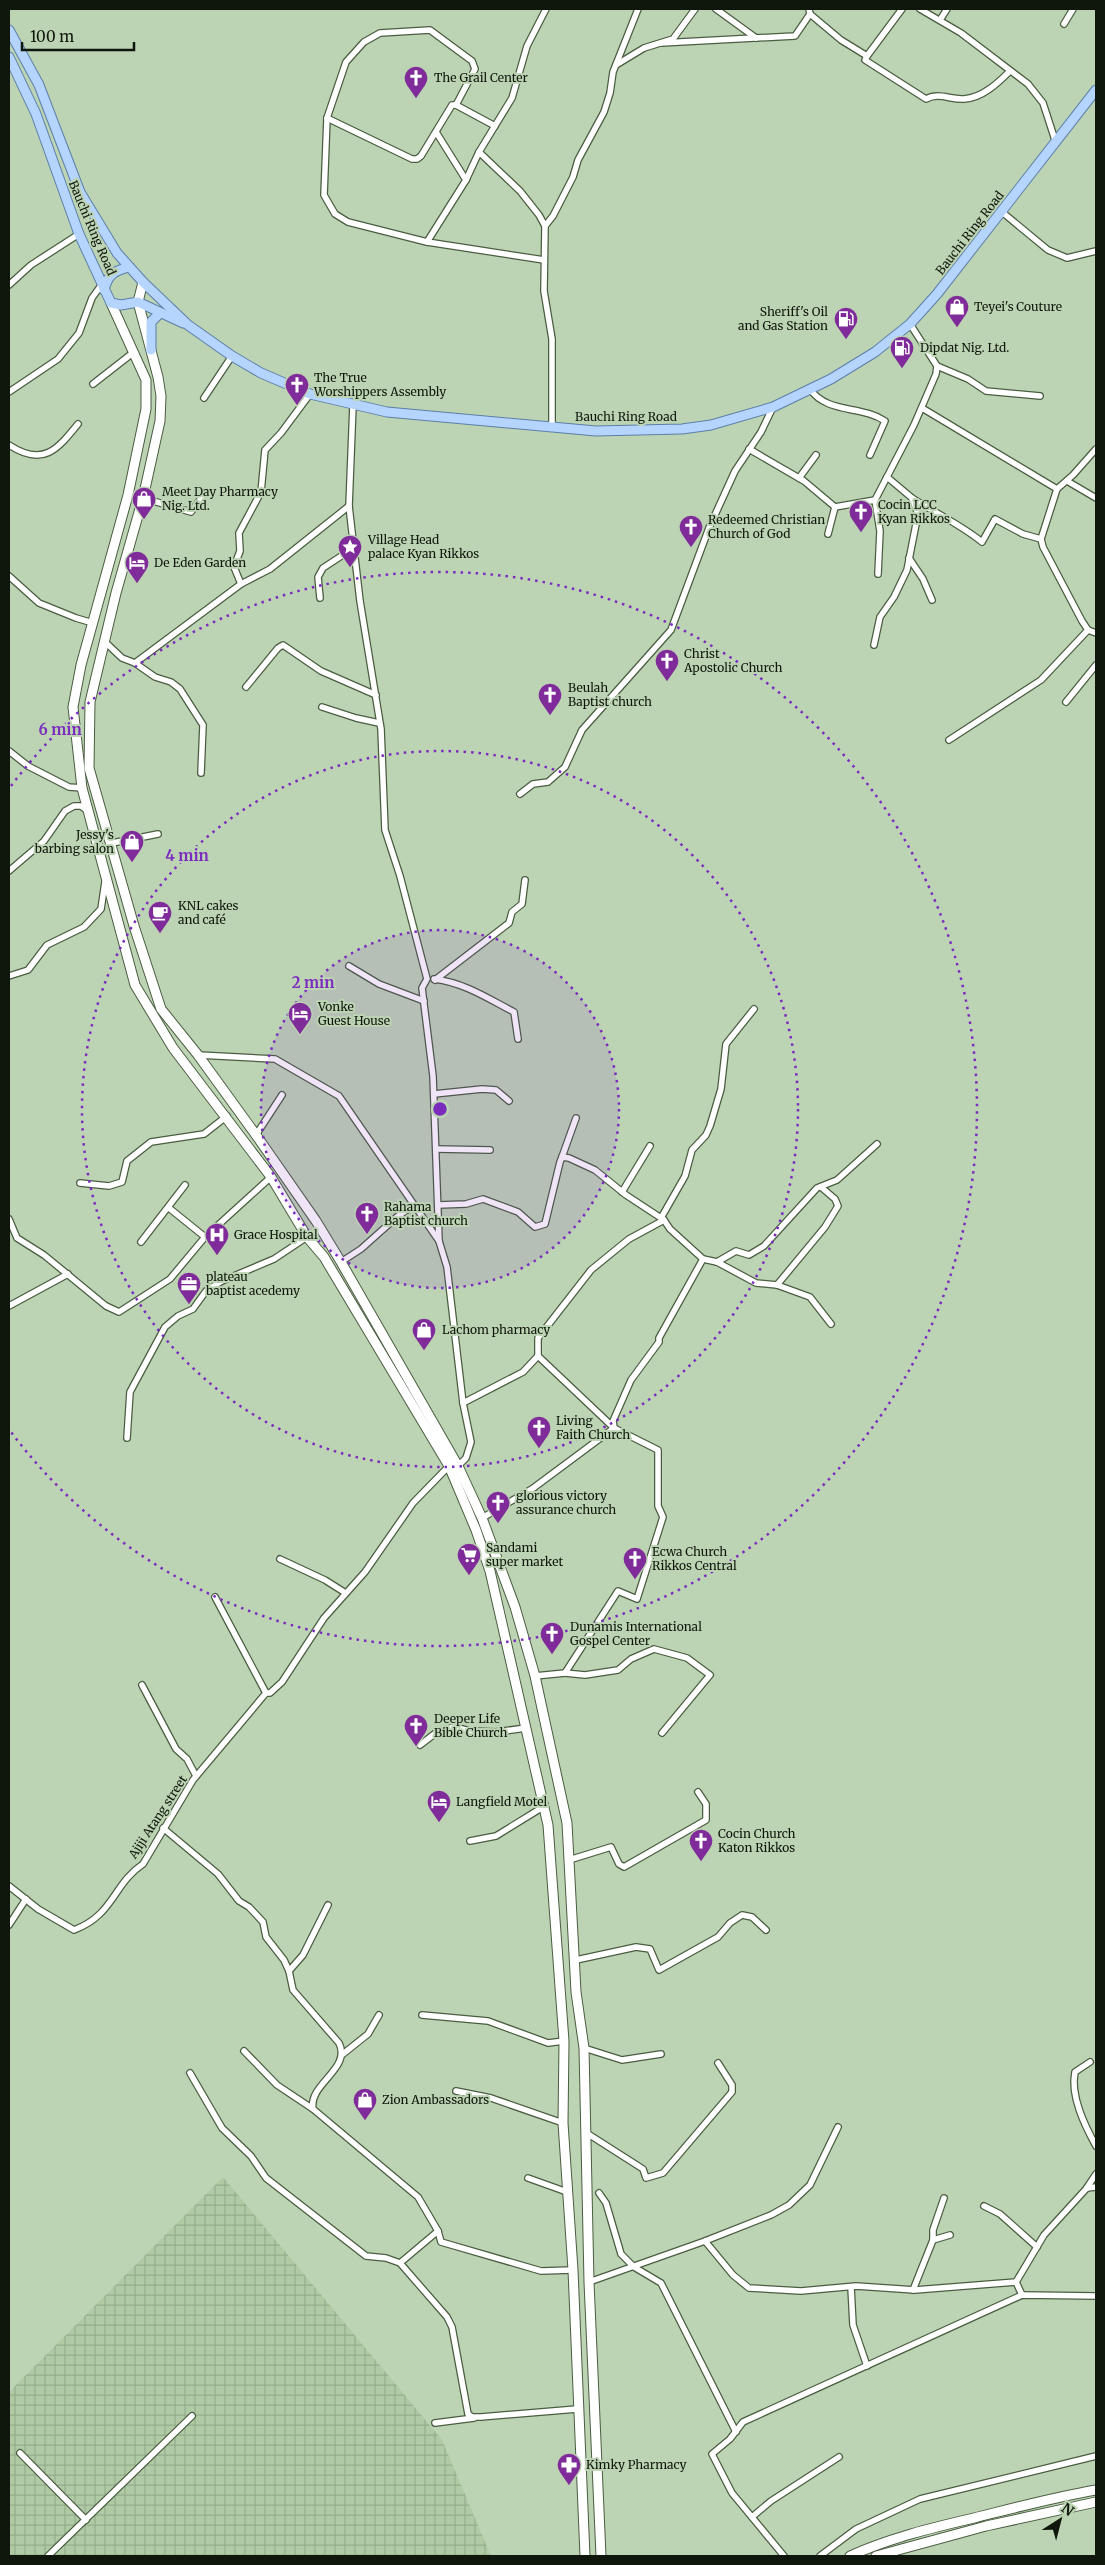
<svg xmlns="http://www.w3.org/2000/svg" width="1105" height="2565" font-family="Merriweather,serif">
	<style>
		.industrial { fill: url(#industrial-grid) }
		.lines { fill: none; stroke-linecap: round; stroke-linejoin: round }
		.minor-casing { stroke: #4a5d41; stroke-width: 8 }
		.secondary-casing { stroke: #4a5d41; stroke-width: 11 }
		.primary-casing { stroke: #5b7fa8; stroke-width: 11 }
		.minor { stroke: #fff; stroke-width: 5.5 }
		.secondary { stroke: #fff; stroke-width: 9 }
		.primary { stroke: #b5d4fe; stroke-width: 9 }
		.ring { fill: none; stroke: #7b2cbf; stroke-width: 2.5; stroke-dasharray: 2.5 5 }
		.labels { text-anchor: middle; stroke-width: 4; stroke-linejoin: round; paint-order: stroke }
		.poi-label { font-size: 12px; fill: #0f160b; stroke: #bdd4b4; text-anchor: start }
		.street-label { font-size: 12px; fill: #0f160b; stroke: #bdd4b4 }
		.centre { fill: #7b2cbf; stroke: #bdd4b4; stroke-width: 2.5 }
		.ring-label { font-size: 15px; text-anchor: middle; font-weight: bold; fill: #7b2cbf; stroke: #bdd4b4; stroke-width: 4; stroke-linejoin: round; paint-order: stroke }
	</style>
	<defs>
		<pattern id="industrial-grid" width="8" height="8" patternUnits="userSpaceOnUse" patternTransform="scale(1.25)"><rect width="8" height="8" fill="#afcaa4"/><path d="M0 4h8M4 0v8" fill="none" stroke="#95ad8c"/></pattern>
	</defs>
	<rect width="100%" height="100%" fill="#bdd4b4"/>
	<path class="industrial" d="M223,2177L442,2440L491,2556H9V2392Z"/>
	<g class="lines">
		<defs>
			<g id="minor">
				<path d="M716,9L756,38"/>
				<path d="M920,9L961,33L1028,84L1043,103L1056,143"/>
				<path d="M810,14L841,40L867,56L902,9"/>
				<path d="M940,20L947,9"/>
				<path d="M1064,24L1073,9"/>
				<path d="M661,43L795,36L810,14L809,9"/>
				<path d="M867,56L865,60L926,99C939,92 950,100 964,99C982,98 998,83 1010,71"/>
				<path d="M616,65L644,48L673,39L695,9"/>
				<path d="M456,105L475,69L472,61L430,30L380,33L364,42L346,62L327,118L324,195L335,214L348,222L427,242L544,260"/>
				<path d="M327,118L412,159H417L421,156L452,105H456L495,126"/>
				<path d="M436,132L466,180"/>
				<path d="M479,152L520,191L539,215L545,226L544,291L552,339V428"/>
				<path d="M1002,212L1048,250L1067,258L1096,251"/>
				<path d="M545,226L553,216L573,177L578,160L604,112L610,93L613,72L638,9"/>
				<path d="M427,242L466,180L479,152L512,98L527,46L546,9"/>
				<path d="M9,285L31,265L79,234"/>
				<path d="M937,366L968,379L986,391L1040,396"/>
				<path d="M93,384L134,352"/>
				<path d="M810,389C827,414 861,405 885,421L870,455"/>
				<path d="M9,392L58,359L79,333L92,298L102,284"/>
				<path d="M204,398L232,356"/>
				<path d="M353,405L349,506L360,601L381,729L385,830L400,876L427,979L422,988L433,1076L439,1241L447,1267L463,1403L471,1442L466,1458L458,1466"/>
				<path d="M922,408L1057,489"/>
				<path d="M9,445C43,467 57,450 78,424"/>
				<path d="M749,449L804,481L835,507L828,534"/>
				<path d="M1096,449L1073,475L1057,489L1041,539L1043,547L1082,621L1088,630L1096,633"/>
				<path d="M799,478L816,455"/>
				<path d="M1067,481L1096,498"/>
				<path d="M143,498L191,512L202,497"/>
				<path d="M912,498C935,513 960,524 982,542L995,519L1023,534L1041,539"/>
				<path d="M835,507L875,500"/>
				<path d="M909,558L923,579L932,600"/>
				<path d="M878,574L880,531L875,500L914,425L936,374L937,366L910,324"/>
				<path d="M9,576L39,603L76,618L93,623"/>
				<path d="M241,584L234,567L240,551L239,533L261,492L265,450L281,433L310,394"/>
				<path d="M320,598L318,577L323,568L355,547"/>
				<path d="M105,642L122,658L135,663L155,677L171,682L180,689L203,725L201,773"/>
				<path d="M874,645L880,617L894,597L907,570L918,514L912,498L887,477"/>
				<path d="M135,663L241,584L270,569L349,506"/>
				<path d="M246,687L278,648L283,645L321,671L376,695"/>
				<path d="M1066,702L1096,665"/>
				<path d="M322,707L356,718L379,723"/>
				<path d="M949,740L1041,680L1088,630"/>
				<path d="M9,751L28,766L69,787L82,788"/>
				<path d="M520,794L533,784L548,782L565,767L582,730L671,630L709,528L735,471L761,432L773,407"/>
				<path d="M112,843L158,834"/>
				<path d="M9,871L44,841L65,811L74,806H81L88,811"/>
				<path d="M349,966L379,984L424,1001"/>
				<path d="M9,976L28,970L47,945L84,927L101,909L105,882"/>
				<path d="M434,979C465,983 487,998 514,1012L518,1039"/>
				<path d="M435,980L509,923L512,912L522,904L525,880"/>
				<path d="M198,1055L275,1059L339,1096L439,1241"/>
				<path d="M434,1094L482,1089L496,1090L509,1101"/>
				<path d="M256,1135L282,1095"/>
				<path d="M436,1149L490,1150"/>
				<path d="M562,1157L576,1118"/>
				<path d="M80,1183L109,1186L122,1182L127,1161L151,1142L204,1134L227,1116"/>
				<path d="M622,1192L650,1146"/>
				<path d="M438,1205L466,1204L483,1199L518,1212L535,1227L545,1224L560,1162L562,1157L569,1158L595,1170L626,1195L664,1220L670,1229L703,1259L717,1262L736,1251L749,1255L764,1246L817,1188L837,1180L877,1144"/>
				<path d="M169,1208L205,1237"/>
				<path d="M661,1218L685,1176L692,1150L706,1135L710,1126L721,1089L726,1044L754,1009"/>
				<path d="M9,1219L17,1238L44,1255L106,1306L119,1312L170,1279L205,1237L271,1177"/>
				<path d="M141,1242L185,1185"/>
				<path d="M341,1262L361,1249L398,1216L413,1206"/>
				<path d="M717,1262L756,1283L777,1285L810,1297L831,1324"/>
				<path d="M777,1285L825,1227L838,1206L835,1199L821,1187"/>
				<path d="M9,1306L68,1274"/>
				<path d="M463,1403L523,1372L538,1356V1338L591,1270L629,1239L664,1220"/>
				<path d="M127,1438L130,1392L165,1327L178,1316L193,1309L206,1291L222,1281L274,1259L307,1237"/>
				<path d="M482,1518L532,1489L614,1428L538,1356"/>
				<path d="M280,1559L325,1580L344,1592"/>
				<path d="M215,1597L266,1693"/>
				<path d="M565,1673L585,1675L618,1670L631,1659L654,1649L687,1658L710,1675L662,1733"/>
				<path d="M535,1676L565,1673L618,1591L637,1599L663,1517L658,1506V1450L614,1428L613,1421L631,1380L659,1342V1338L703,1259"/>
				<path d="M142,1685L176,1749L187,1759L196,1776"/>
				<path d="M420,1745L437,1732L454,1727L470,1731L496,1732L526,1728"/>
				<path d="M163,1828L218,1874L239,1901L249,1907L263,1922L266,1937L284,1960L289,1971L293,1990L339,2043C352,2069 308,2084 313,2109L418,2197L438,2231L441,2242L541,2271L573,2270"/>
				<path d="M470,1841L496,1836L543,1807"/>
				<path d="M569,1860L611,1847L619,1864L624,1867L706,1820V1804L698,1792"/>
				<path d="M9,1886L38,1909L74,1930C114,1915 113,1884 143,1864L193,1780L266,1693H270L282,1682L324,1618L365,1572L413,1503L449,1466"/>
				<path d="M9,1925L26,1899"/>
				<path d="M576,1960L636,1947L650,1949L659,1970L718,1937L730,1923L742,1915L752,1917L766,1930"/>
				<path d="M289,1971L303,1955L328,1905"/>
				<path d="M422,2015L488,2021L548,2043L564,2041"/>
				<path d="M584,2048L622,2060L661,2054"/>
				<path d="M244,2051L277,2085L313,2109"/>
				<path d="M343,2054L368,2034L379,2015"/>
				<path d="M1090,2062L1075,2072C1070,2096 1085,2126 1096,2146"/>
				<path d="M190,2073L222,2128L251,2156L266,2178L366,2256L386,2258L400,2263L447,2317L452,2327L468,2414L472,2417H481L577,2409"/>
				<path d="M456,2091L491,2098L563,2123"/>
				<path d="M585,2132L643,2169L646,2178L663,2173L732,2092V2085L718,2063"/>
				<path d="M528,2178L567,2192"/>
				<path d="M1087,2188L1096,2187"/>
				<path d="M599,2193L606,2203L621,2254L634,2267L661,2283L736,2432"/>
				<path d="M984,2206L1000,2214L1037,2247"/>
				<path d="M933,2240L950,2235"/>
				<path d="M705,2241L733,2275L749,2288L801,2291L856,2286L915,2290L1016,2282"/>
				<path d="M400,2263L438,2231"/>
				<path d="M589,2282L705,2241L771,2215L789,2205L810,2185L838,2127"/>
				<path d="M851,2287L853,2325L867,2366"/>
				<path d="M913,2290L933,2240V2230L944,2198"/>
				<path d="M1022,2295L1016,2282L1044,2235L1086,2189L1096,2174"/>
				<path d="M435,2423L474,2418"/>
				<path d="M20,2453L86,2520"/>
				<path d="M752,2517L771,2501L839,2457"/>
				<path d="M48,2556L192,2416"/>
				<path d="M784,2556L732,2493L712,2454L730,2439L743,2422L1022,2295L1096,2296"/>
				<path d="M820,2556L856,2529L920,2499L1096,2456"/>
			</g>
			<g id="secondary">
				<path d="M143,282L138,302L158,377L161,396L160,421L143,498L116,593L90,702L89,768L134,926L161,1009L198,1055L256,1135L316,1221L341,1262L458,1466L482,1518L515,1607L535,1676L567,1823L576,1992L584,2048L589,2282L601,2556"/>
				<path d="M111,303L146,380V409L128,495L81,665L73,707L82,788L135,985L173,1048L271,1177L307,1237L324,1257L449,1466L476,1530L490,1571L548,1825L564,2041L563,2123L573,2270L585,2556"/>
				<path d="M850,2556C890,2538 931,2528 974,2518C1014,2508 1055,2497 1096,2490"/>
				<path d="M876,2556L986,2526L1096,2502"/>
			</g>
			<g id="primary">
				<path d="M9,30L39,85L80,192L117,253L143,282L188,325L232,356L261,373L310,394L387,412L596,431L682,429L711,425L773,407L831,379L875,352L910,324L937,294L1096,90"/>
				<path d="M9,57L36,114L79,234L111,303L121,305L138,302L183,323"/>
				<path d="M104,290C108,274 114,271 129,267"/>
				<path d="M151,350V322L160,313"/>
			</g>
		</defs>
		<use href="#minor" class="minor-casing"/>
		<use href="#secondary" class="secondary-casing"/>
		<use href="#primary" class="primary-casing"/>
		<use href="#minor" class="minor"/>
		<use href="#secondary" class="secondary"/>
		<use href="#primary" class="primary"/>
	</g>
	<circle cx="440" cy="1109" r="179" fill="#7b2cbf" fill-opacity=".12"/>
	<g class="ring">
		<circle cx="440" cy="1109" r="179"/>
		<circle cx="440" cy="1109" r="358"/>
		<path d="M11 786A537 537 0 1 1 11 1432"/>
	</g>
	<defs>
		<symbol id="church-pin" viewBox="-11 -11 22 30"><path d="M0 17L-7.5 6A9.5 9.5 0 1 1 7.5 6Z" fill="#7f2b9a" stroke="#bdd4b4"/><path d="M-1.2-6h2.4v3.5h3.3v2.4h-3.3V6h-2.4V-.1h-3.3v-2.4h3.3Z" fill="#fff"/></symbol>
		<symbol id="shop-pin" viewBox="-11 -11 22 30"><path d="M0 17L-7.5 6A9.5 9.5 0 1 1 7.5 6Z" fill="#7f2b9a" stroke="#bdd4b4"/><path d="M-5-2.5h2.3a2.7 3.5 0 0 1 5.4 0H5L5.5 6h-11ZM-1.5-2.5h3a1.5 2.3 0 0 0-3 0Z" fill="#fff"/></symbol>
		<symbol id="fuel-pin" viewBox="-11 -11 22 30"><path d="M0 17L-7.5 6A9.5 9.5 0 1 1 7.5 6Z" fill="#7f2b9a" stroke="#bdd4b4"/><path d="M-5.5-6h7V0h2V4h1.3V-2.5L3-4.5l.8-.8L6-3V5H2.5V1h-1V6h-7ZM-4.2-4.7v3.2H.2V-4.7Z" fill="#fff"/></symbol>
		<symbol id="sight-pin" viewBox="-11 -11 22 30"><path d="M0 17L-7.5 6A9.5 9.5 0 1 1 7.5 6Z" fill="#7f2b9a" stroke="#bdd4b4"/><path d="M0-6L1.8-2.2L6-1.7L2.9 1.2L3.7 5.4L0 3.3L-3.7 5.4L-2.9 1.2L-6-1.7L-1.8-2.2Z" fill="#fff"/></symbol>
		<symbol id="hotel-pin" viewBox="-11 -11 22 30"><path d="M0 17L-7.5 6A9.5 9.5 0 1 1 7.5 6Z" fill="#7f2b9a" stroke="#bdd4b4"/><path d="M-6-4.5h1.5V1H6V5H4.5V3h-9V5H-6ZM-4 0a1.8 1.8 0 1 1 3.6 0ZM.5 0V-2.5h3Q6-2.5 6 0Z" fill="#fff"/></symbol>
		<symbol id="cafe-pin" viewBox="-11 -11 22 30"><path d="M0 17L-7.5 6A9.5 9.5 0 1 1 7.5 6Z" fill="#7f2b9a" stroke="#bdd4b4"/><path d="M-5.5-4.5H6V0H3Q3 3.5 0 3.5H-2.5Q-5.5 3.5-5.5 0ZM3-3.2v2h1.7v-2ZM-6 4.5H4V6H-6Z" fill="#fff"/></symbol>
		<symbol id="hospital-pin" viewBox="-11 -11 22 30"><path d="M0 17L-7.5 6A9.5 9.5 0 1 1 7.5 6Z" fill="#7f2b9a" stroke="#bdd4b4"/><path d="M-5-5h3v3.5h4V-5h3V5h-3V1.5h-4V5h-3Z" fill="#fff"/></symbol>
		<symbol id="office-pin" viewBox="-11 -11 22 30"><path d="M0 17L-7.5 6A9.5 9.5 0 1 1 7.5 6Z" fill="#7f2b9a" stroke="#bdd4b4"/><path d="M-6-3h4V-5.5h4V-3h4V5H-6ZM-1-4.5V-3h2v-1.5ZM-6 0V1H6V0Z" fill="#fff"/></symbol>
		<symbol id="supermarket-pin" viewBox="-11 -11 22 30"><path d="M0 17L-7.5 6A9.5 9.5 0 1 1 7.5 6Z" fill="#7f2b9a" stroke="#bdd4b4"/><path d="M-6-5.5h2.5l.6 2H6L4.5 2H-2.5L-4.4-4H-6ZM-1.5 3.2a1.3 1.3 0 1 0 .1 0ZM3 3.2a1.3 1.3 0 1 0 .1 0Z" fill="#fff"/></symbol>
		<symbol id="pharmacy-pin" viewBox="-11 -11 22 30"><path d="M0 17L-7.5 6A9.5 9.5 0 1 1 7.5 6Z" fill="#7f2b9a" stroke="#bdd4b4"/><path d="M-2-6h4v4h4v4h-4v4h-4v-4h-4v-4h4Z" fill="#fff"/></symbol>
	</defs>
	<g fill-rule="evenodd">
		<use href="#church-pin" x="402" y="64" width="28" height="38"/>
		<use href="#shop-pin" x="943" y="293" width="28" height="38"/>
		<use href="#fuel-pin" x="832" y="305" width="28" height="38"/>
		<use href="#fuel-pin" x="888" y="334" width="28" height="38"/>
		<use href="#church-pin" x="283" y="371" width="28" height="38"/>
		<use href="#shop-pin" x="130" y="485" width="28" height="38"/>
		<use href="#church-pin" x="847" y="498" width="28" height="38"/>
		<use href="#church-pin" x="677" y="513" width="28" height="38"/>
		<use href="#sight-pin" x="336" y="533" width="28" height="38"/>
		<use href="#hotel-pin" x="123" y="549" width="28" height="38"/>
		<use href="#church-pin" x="653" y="647" width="28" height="38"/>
		<use href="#church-pin" x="536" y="681" width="28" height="38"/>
		<use href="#shop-pin" x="118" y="828" width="28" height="38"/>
		<use href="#cafe-pin" x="146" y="899" width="28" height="38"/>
		<use href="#hotel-pin" x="286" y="1000" width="28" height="38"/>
		<use href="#church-pin" x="353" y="1200" width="28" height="38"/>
		<use href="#hospital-pin" x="203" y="1221" width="28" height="38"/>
		<use href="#office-pin" x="175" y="1270" width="28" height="38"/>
		<use href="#shop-pin" x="410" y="1316" width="28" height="38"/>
		<use href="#church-pin" x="525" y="1414" width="28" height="38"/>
		<use href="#church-pin" x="484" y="1489" width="28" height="38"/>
		<use href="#supermarket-pin" x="455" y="1541" width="28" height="38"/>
		<use href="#church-pin" x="621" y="1545" width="28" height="38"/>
		<use href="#church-pin" x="538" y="1620" width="28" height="38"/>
		<use href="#church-pin" x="402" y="1712" width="28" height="38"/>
		<use href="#hotel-pin" x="425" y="1788" width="28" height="38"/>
		<use href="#church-pin" x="687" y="1827" width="28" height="38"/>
		<use href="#shop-pin" x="351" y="2086" width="28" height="38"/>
		<use href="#pharmacy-pin" x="555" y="2451" width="28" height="38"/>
	</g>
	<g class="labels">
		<g class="poi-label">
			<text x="434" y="82">The Grail Center</text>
			<text x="974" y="311">Teyei's Couture</text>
			<text x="828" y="316" text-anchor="end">Sheriff's Oil<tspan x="828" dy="14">and Gas Station</tspan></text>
			<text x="920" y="352">Dipdat Nig. Ltd.</text>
			<text x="314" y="382">The True<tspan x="314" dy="14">Worshippers Assembly</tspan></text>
			<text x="162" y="496">Meet Day Pharmacy<tspan x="162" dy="14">Nig. Ltd.</tspan></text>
			<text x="878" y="509">Cocin LCC<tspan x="878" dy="14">Kyan Rikkos</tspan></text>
			<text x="708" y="524">Redeemed Christian<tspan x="708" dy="14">Church of God</tspan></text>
			<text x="368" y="544">Village Head<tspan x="368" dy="14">palace Kyan Rikkos</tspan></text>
			<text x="154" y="567">De Eden Garden</text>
			<text x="684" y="658">Christ<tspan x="684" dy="14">Apostolic Church</tspan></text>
			<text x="568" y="692">Beulah<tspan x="568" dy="14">Baptist church</tspan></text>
			<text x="114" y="839" text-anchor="end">Jessy's<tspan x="114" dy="14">barbing salon</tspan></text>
			<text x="178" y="910">KNL cakes<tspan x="178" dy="14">and café</tspan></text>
			<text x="318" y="1011">Vonke<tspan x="318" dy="14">Guest House</tspan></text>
			<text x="384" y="1211">Rahama<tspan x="384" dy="14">Baptist church</tspan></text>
			<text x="234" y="1239">Grace Hospital</text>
			<text x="206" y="1281">plateau<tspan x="206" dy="14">baptist acedemy</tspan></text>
			<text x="442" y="1334">Lachom pharmacy</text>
			<text x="556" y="1425">Living<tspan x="556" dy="14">Faith Church</tspan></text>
			<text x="516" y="1500">glorious victory<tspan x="516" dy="14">assurance church</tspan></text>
			<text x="486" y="1552">Sandami<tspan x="486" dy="14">super market</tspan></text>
			<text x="652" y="1556">Ecwa Church<tspan x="652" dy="14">Rikkos Central</tspan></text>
			<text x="570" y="1631">Dunamis International<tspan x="570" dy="14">Gospel Center</tspan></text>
			<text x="434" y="1723">Deeper Life<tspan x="434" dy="14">Bible Church</tspan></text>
			<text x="456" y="1806">Langfield Motel</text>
			<text x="718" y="1838">Cocin Church<tspan x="718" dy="14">Katon Rikkos</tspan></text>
			<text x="382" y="2104">Zion Ambassadors</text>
			<text x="586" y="2469">Kimky Pharmacy</text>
		</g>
		<g class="street-label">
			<text transform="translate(92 228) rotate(67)" y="4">Bauchi Ring Road</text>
			<text transform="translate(970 233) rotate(-52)" y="4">Bauchi Ring Road</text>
			<text x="626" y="421">Bauchi Ring Road</text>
			<text transform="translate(158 1817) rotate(-57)" y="4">Ajiji Atang street</text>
		</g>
	</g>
	<circle cx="440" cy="1109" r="8" class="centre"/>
	<g class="ring-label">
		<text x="60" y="735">6 min</text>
		<text x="187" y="861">4 min</text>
		<text x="313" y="988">2 min</text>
	</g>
	<rect width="1105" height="2565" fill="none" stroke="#0f160b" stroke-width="20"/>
	<g transform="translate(1060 2520) rotate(36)" stroke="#bdd4b4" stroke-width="4" paint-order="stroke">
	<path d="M0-4L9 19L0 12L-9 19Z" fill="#0f160b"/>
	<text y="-8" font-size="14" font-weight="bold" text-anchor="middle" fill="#0f160b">N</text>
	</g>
	<path d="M22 42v8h112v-8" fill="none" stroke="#0f160b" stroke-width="2.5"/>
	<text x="30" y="42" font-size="15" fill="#0f160b" stroke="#bdd4b4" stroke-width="4" paint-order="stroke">100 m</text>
</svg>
